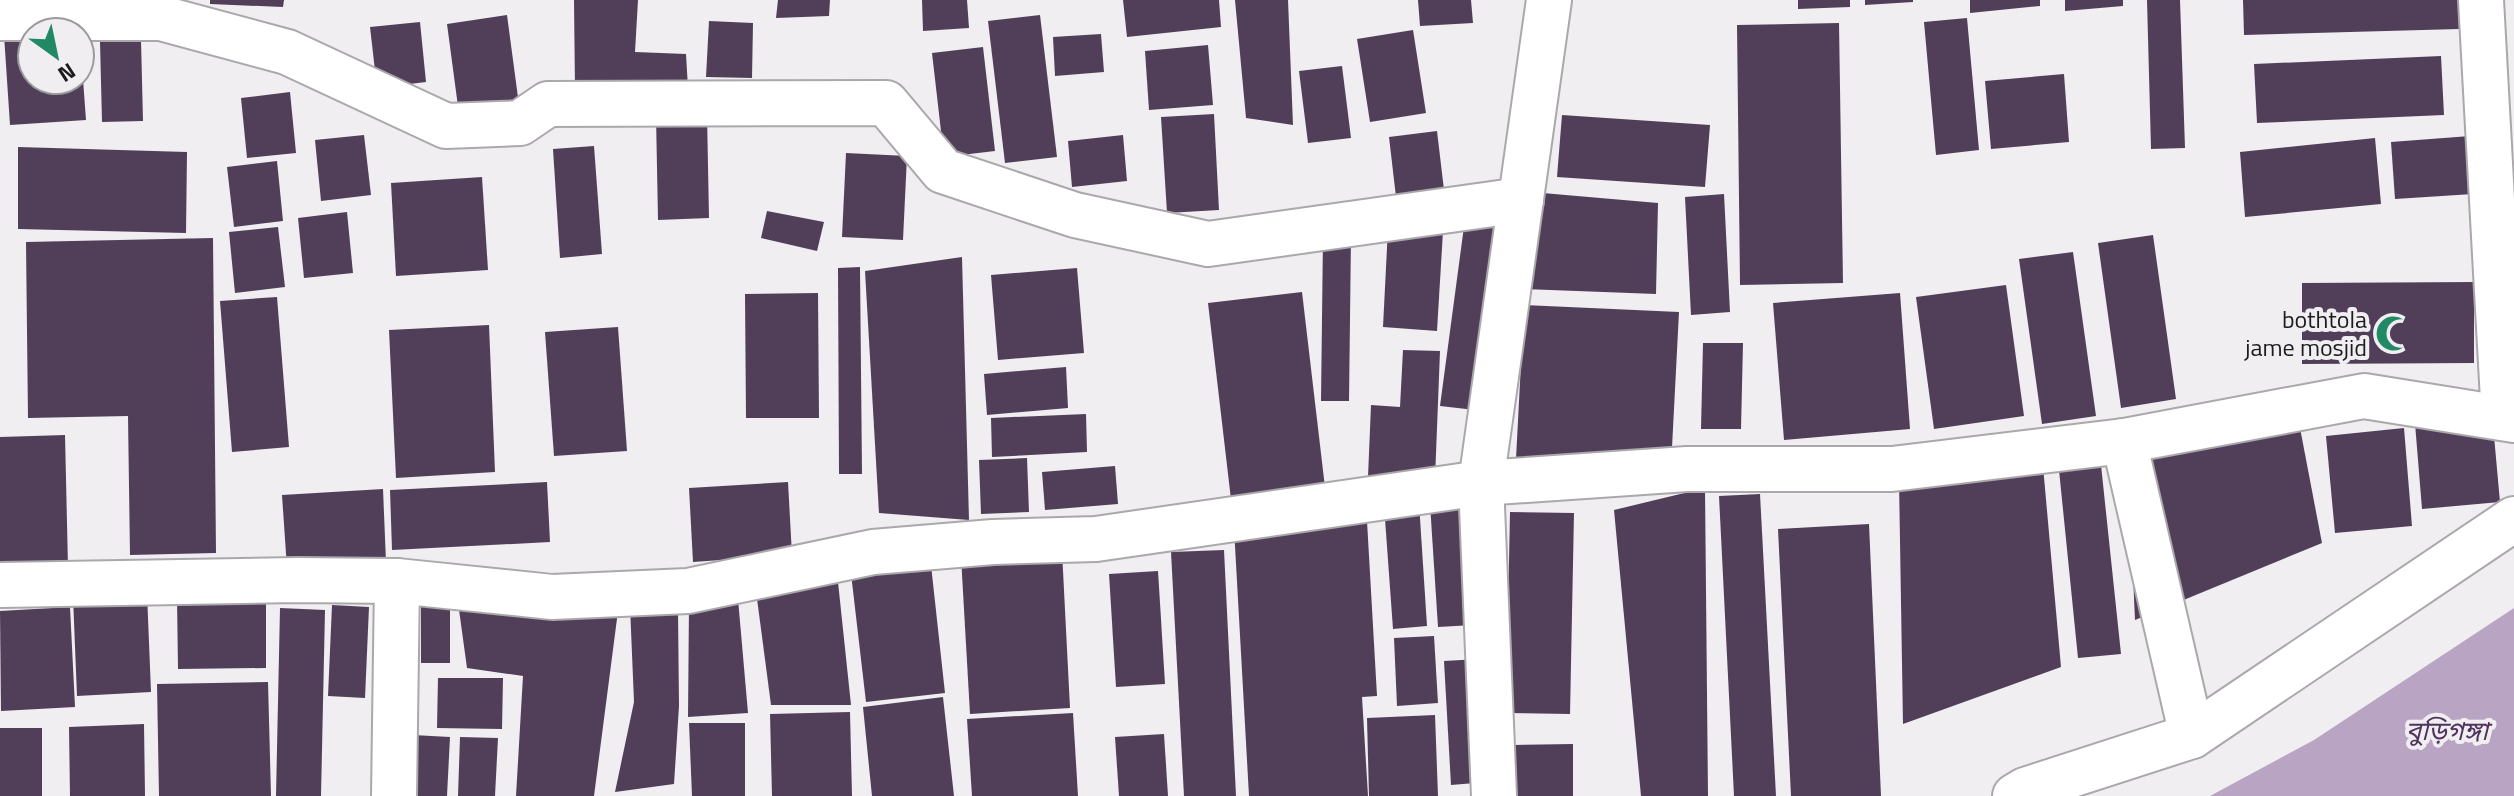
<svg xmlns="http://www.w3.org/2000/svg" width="2514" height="796" font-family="'Titillium Web','Noto Sans Bengali',sans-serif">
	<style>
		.water { fill: #b9a4c4 }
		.building { fill: #513f5a }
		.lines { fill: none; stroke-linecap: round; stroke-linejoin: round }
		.minor-casing { stroke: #aaa8ab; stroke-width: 48 }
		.minor { stroke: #fff; stroke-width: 44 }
		.labels { text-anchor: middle; stroke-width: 8; stroke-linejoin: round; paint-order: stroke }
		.poi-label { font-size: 24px; fill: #1c1c1d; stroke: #f0eef1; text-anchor: end }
		.water-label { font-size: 26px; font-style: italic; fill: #4f325d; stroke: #f0eef1 }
	</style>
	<rect width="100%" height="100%" fill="#f0eef1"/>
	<path class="water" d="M2514,608V796H2210L2314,740Z"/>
	<g class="building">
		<path d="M210,0H284L283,7L210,4Z"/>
		<path d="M574,0H638L635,52L686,54L688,88L575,90Z"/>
		<path d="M778,0H830L829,16L776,18Z"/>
		<path d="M922,0H967L969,28L923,31Z"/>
		<path d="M1123,0H1219L1221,27L1127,37Z"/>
		<path d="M1235,0H1288L1293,125L1246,118Z"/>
		<path d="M1418,0H1471L1473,23L1420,26Z"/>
		<path d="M1798,0H1850V7L1798,9Z"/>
		<path d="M1865,0H1913V2L1865,5Z"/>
		<path d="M1970,0H2040V6L1970,13Z"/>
		<path d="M2065,0H2123V6L2065,11Z"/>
		<path d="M2147,0H2180L2185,148L2151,149Z"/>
		<path d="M2243,0H2458L2459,29L2244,35Z"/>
		<path d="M507,15L519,105L459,114L447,24Z"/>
		<path d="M1040,15L1057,157L1005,163L988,21Z"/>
		<path d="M1967,18L1979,150L1936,155L1924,22Z"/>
		<path d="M709,21L753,23L752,78L706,77Z"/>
		<path d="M420,22L426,82L377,88L370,27Z"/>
		<path d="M1839,23L1843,283L1740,285L1737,25Z"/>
		<path d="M1413,30L1426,113L1370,122L1357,39Z"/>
		<path d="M32,33V80H80V66H82L86,120L10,125L4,35Z"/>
		<path d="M1101,34L1104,72L1055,76L1053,37Z"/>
		<path d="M141,40L143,121L102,122L100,42Z"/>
		<path d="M1208,45L1213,105L1149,110L1145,51Z"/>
		<path d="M983,47L995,151L944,157L932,53Z"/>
		<path d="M2441,56L2444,115L2257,123L2254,64Z"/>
		<path d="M1342,66L1351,138L1308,143L1299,71Z"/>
		<path d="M2064,74L2069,142L1991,149L1985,81Z"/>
		<path d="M290,92L296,153L247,158L241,98Z"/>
		<path d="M707,114L709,218L658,220L656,116Z"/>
		<path d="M1214,114L1219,210L1167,213L1161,117Z"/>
		<path d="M1562,115L1710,125L1705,187L1557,177Z"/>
		<path d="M1437,131L1444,190L1396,197L1389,137Z"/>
		<path d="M364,135L371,195L321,201L315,140Z"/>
		<path d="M1123,135L1127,181L1072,187L1068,141Z"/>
		<path d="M2470,136L2473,194L2395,199L2391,142Z"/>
		<path d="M2375,138L2381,204L2245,217L2240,152Z"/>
		<path d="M594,146L602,254L560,258L553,149Z"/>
		<path d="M18,147L187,152L186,233L18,229Z"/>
		<path d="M846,153L907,156L903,240L842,237Z"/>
		<path d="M277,161L283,221L234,227L227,167Z"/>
		<path d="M482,177L488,270L396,276L391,183Z"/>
		<path d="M1531,192L1658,203L1656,294L1521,289Z"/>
		<path d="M1724,194L1730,312L1691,315L1685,197Z"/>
		<path d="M767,211L824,222L817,251L761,238Z"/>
		<path d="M347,212L353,273L304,278L298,218Z"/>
		<path d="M1465,219L1499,224L1475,410L1440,406Z"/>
		<path d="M278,227L285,287L235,293L229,232Z"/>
		<path d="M1388,228L1443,231L1437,331L1383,327Z"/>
		<path d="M2153,235L2176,399L2121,408L2098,243Z"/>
		<path d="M1323,236H1351L1349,401H1321Z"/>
		<path d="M213,238L216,553L130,555L128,416L28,418L26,242Z"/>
		<path d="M2073,252L2096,416L2042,424L2019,259Z"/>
		<path d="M962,257L969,520L879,513L865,271Z"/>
		<path d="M860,267L862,474H839L838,268Z"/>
		<path d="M1077,268L1084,353L998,360L991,275Z"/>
		<path d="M2474,282V363L2302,364V283Z"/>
		<path d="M2006,285L2024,416L1934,429L1916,297Z"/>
		<path d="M1302,292L1326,496L1232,508L1208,303Z"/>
		<path d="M818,293L819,418H746L745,294Z"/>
		<path d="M1900,293L1910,429L1784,440L1773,303Z"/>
		<path d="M277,297L289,447L232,452L220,301Z"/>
		<path d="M1524,305L1679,312L1671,467L1516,459Z"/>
		<path d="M489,325L495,472L396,478L389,330Z"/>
		<path d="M618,327L627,451L554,456L545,332Z"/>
		<path d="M1703,343H1743L1741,429H1701Z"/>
		<path d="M1403,350L1440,351L1435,479L1368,477L1371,405L1400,407Z"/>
		<path d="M1066,367L1068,408L987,415L984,374Z"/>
		<path d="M2491,403L2500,502L2422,509L2414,411Z"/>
		<path d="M1086,414L1087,452L992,457L991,418Z"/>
		<path d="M2300,428L2322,543L2135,620L2128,462Z"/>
		<path d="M2404,428L2412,526L2335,533L2326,436Z"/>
		<path d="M65,435L68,567L0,569V437Z"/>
		<path d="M1027,458L1029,512L981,514L979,460Z"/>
		<path d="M2101,465L2121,654L2078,658L2059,470Z"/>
		<path d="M1115,466L1118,504L1045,510L1042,472Z"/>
		<path d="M2043,466L2061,667L1903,724L1899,480Z"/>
		<path d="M547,482L550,542L392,550L390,490Z"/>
		<path d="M788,482L792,555L693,562L689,488Z"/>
		<path d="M1705,488L1708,796H1641L1614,510Z"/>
		<path d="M383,489L386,562L287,568L282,495Z"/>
		<path d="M1760,494L1776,796H1734L1719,496Z"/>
		<path d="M1465,501L1473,625L1438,627L1430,504Z"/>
		<path d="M1419,503L1427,626L1393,629L1384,505Z"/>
		<path d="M1510,512L1574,513L1570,714L1506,713Z"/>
		<path d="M1367,521L1377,696L1362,697L1368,796H1249L1234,528Z"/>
		<path d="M1869,524L1881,796H1791L1778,529Z"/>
		<path d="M1224,550L1236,796H1184L1171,552Z"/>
		<path d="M1062,551L1070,708L970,714L961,557Z"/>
		<path d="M930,556L945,693L866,702L850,565Z"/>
		<path d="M1158,571L1165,684L1116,687L1109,574Z"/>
		<path d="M838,582L851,705H771L756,591Z"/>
		<path d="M147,593L151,692L77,696L73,597Z"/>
		<path d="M457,595L618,611L594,796H516L523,676L467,668Z"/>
		<path d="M266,597V668L178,669L177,598Z"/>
		<path d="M738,599L748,713L688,717L689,604Z"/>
		<rect x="421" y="601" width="29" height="62"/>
		<path d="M332,605L369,607L365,698L328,696Z"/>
		<path d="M630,606L678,610L679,706L674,784L615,792L634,702Z"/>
		<path d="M70,607L75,707L1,711L0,611Z"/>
		<path d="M280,608L325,610L321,796H276Z"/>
		<path d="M1434,636L1438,703L1397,706L1394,638Z"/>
		<path d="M1479,659L1487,782L1451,785L1444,661Z"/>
		<path d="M438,678H503L502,729L437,728Z"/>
		<path d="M268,682L271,796H159L157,684Z"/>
		<path d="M943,697L954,796H872L863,707Z"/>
		<path d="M850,712L852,796H772L770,714Z"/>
		<path d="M1073,713L1078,796H972L967,719Z"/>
		<path d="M1435,715L1438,796H1369L1367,718Z"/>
		<path d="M689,723H745V796H692Z"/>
		<path d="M144,724L145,796H70L69,727Z"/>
		<rect x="0" y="728" width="42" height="68"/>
		<path d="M1164,734L1168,796H1119L1115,737Z"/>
		<path d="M413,735L450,737L447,796H410Z"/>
		<path d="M460,737L498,738L495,796H458Z"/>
		<path d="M1573,744V796H1514L1513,745Z"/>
	</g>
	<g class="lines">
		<defs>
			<g id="minor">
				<path d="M2481,0L2504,418"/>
				<path d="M0,18H161L287,52L446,126L520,123L548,104L886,103L943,171L1075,215L1208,244L1521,200"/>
				<path d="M2124,441L2192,736"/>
				<path d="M0,585L297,580L397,581L552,597L688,591L873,552L993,542L1096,539L1481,483L1687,469H1892L2124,441L2364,396L2514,420"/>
				<path d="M394,796L397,581"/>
				<path d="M1494,796L1481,483L1549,0"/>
				<path d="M2015,796L2025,790L2192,736L2514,519"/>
			</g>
		</defs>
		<use href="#minor" class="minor-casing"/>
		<use href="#minor" class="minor"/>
	</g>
	<defs>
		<symbol id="mosque-bare" viewBox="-9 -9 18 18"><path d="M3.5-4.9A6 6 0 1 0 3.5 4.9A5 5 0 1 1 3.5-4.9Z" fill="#228965" stroke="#f0eef1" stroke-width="2.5" paint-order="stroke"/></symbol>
	</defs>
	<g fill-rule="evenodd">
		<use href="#mosque-bare" x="2368" y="308" width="51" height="51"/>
	</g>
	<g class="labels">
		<g class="poi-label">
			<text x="2367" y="328">bothtola<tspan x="2367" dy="28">jame mosjid</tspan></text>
		</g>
		<g class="water-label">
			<text x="2447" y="740">বুড়িগঙ্গা</text>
		</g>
	</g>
	<g transform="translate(56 56) rotate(147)"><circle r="38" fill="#f0eef1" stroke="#9b9a9c" stroke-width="2"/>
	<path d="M0-6L14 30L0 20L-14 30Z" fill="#228965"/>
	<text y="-12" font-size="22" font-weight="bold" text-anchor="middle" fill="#1c1c1d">N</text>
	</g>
</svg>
